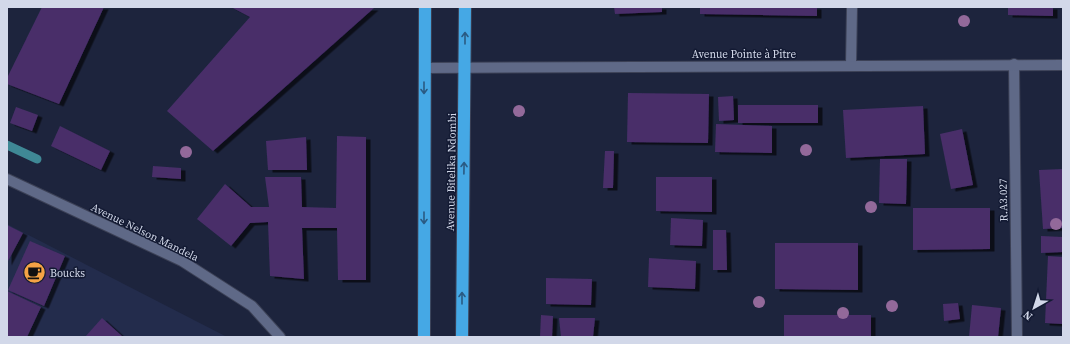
<svg xmlns="http://www.w3.org/2000/svg" width="1070" height="344" font-family="'Source Serif 4',serif">
	<style>
		.built { fill: #232c4c }
		.lines { fill: none; stroke-linecap: round; stroke-linejoin: round }
		.stream { stroke: #3f8895; stroke-width: 9 }
		.building { fill: #482e69; filter: url(#shadow) }
		.minor-casing { stroke: #3c4156; stroke-width: 12 }
		.highway-casing { stroke: #3c4156; stroke-width: 14 }
		.minor { stroke: #5f6987; stroke-width: 10 }
		.highway { stroke: #45a8e5; stroke-width: 12 }
		.tree { fill: #93699a }
		.oneway { stroke: #2a5a83 }
		.labels { text-anchor: middle; stroke-width: 3; stroke-linejoin: round; paint-order: stroke }
		.street-label { font-size: 11px; fill: #d2d8e9; stroke: #131a33 }
		.poi-label { font-size: 11px; fill: #d2d8e9; stroke: #131a33; text-anchor: start }
	</style>
	<defs>
		<filter id="shadow"><feDropShadow dx="4.5" dy="2.5" stdDeviation="0" flood-color="#0009"/></filter>
	</defs>
	<rect width="100%" height="100%" fill="#1d243d"/>
	<path class="built" d="M7,224L227,337H7Z"/>
	<g class="lines">
		<path class="stream" d="M7,145L37,159"/>
	</g>
	<g class="building">
		<path d="M42,7H104L59,104L7,84V78Z"/>
		<path d="M231,7L374,8L213,151L167,111L250,17Z"/>
		<path d="M614,7H662V12L615,14Z"/>
		<path d="M700,7H817V16L700,14Z"/>
		<path d="M1008,7H1053V16L1008,15Z"/>
		<path d="M628,93L709,94L708,143L627,142Z"/>
		<path d="M733,96L734,120L719,121L718,97Z"/>
		<rect x="738" y="105" width="80" height="18"/>
		<path d="M923,106L925,154L846,158L843,110Z"/>
		<path d="M16,107L38,115L32,131L10,123Z"/>
		<path d="M716,124L772,126V153L715,152Z"/>
		<path d="M60,126L110,151L101,170L51,146Z"/>
		<path d="M962,129L973,185L951,189L940,134Z"/>
		<path d="M337,136L366,137V280H338L337,228H302L304,279L270,276L268,222L250,223L231,246L197,219L225,184L251,207H269L265,177H301L302,207L336,208Z"/>
		<path d="M306,137L307,170H268L266,141Z"/>
		<path d="M605,151H614L613,188H603Z"/>
		<path d="M880,159H907L906,204L879,203Z"/>
		<path d="M153,166L181,168V179L152,177Z"/>
		<path d="M1063,169V228L1043,229L1039,170Z"/>
		<path d="M656,177H712V212L656,211Z"/>
		<path d="M913,208H990V249L913,250Z"/>
		<path d="M671,218L703,220L702,246L670,245Z"/>
		<path d="M7,225L23,233L7,263Z"/>
		<path d="M713,230H726L727,270H713Z"/>
		<path d="M1041,236L1063,237V252L1041,253Z"/>
		<path d="M30,241L65,256L44,306L8,290Z"/>
		<path d="M775,243H858V290L775,289Z"/>
		<path d="M1048,256L1063,257V324L1045,323Z"/>
		<path d="M649,258L696,261L695,289L648,287Z"/>
		<path d="M546,278L592,279L591,305L546,304Z"/>
		<path d="M7,291L41,307L27,337H7Z"/>
		<path d="M958,303L960,319L944,321L943,304Z"/>
		<path d="M972,305L1001,308L998,337H969Z"/>
		<path d="M541,315L553,316L552,337H540Z"/>
		<rect x="784" y="315" width="87" height="22"/>
		<path d="M102,318L123,337H85Z"/>
		<path d="M559,318H595L593,337H561Z"/>
	</g>
	<g class="lines">
		<defs>
			<g id="minor">
				<path d="M1014,64L1017,337"/>
				<path d="M851,65L852,7"/>
				<path d="M424,68L1063,65"/>
				<path d="M7,179L182,261L252,306L280,337"/>
			</g>
			<g id="highway">
				<path d="M424,337L425,7"/>
				<path d="M462,337L465,7"/>
			</g>
		</defs>
		<use href="#minor" class="minor-casing"/>
		<use href="#highway" class="highway-casing"/>
		<use href="#minor" class="minor"/>
		<use href="#highway" class="highway"/>
	</g>
	<g class="tree">
		<circle cx="964" cy="21" r="6"/>
		<circle cx="519" cy="111" r="6"/>
		<circle cx="806" cy="150" r="6"/>
		<circle cx="186" cy="152" r="6"/>
		<circle cx="871" cy="207" r="6"/>
		<circle cx="1056" cy="224" r="6"/>
		<circle cx="759" cy="302" r="6"/>
		<circle cx="892" cy="306" r="6"/>
		<circle cx="843" cy="313" r="6"/>
	</g>
	<defs><path id="oneway-shaft" d="M-6 0H5M1.5-3L5.5 0L1.5 3" fill="none" stroke-width="1.6" stroke-linecap="round" stroke-linejoin="round"/></defs>
	<g class="oneway">
		<use href="#oneway-shaft" transform="translate(465 38) rotate(-90)"/>
		<use href="#oneway-shaft" transform="translate(424 88) rotate(90)"/>
		<use href="#oneway-shaft" transform="translate(464 168) rotate(-89)"/>
		<use href="#oneway-shaft" transform="translate(424 218) rotate(90)"/>
		<use href="#oneway-shaft" transform="translate(462 298) rotate(-90)"/>
	</g>
	<defs>
		<symbol id="cafe-disc" viewBox="-11 -11 22 22"><circle r="9.5" fill="#f5a345" stroke="#131a33"/><path d="M-5.5-4.5H6V0H3Q3 3.5 0 3.5H-2.5Q-5.5 3.5-5.5 0ZM3-3.2v2h1.7v-2ZM-6 4.5H4V6H-6Z" fill="#111"/></symbol>
	</defs>
	<g fill-rule="evenodd">
		<use href="#cafe-disc" x="22" y="260" width="25" height="25"/>
	</g>
	<g class="labels">
		<g class="street-label">
			<text x="744" y="58">Avenue Pointe à Pitre</text>
			<text transform="translate(451 172) rotate(-89)" y="4">Avenue Bitelika Ndombi</text>
			<text transform="translate(1003 200) rotate(-91)" y="4">R.A3.027</text>
			<text transform="translate(145 232) rotate(26)" y="4">Avenue Nelson Mandela</text>
		</g>
		<g class="poi-label">
			<text x="50" y="277">Boucks</text>
		</g>
	</g>
	<rect width="1070" height="344" fill="none" stroke="#d2d8e9" stroke-width="16"/>
	<g transform="translate(1034 308) rotate(219)" stroke="#131a33" stroke-width="3" paint-order="stroke">
	<path d="M0-3L7 15L0 10L-7 15Z" fill="#d2d8e9"/>
	<text y="-6" font-size="11" font-weight="bold" text-anchor="middle" fill="#d2d8e9">N</text>
	</g>
</svg>
